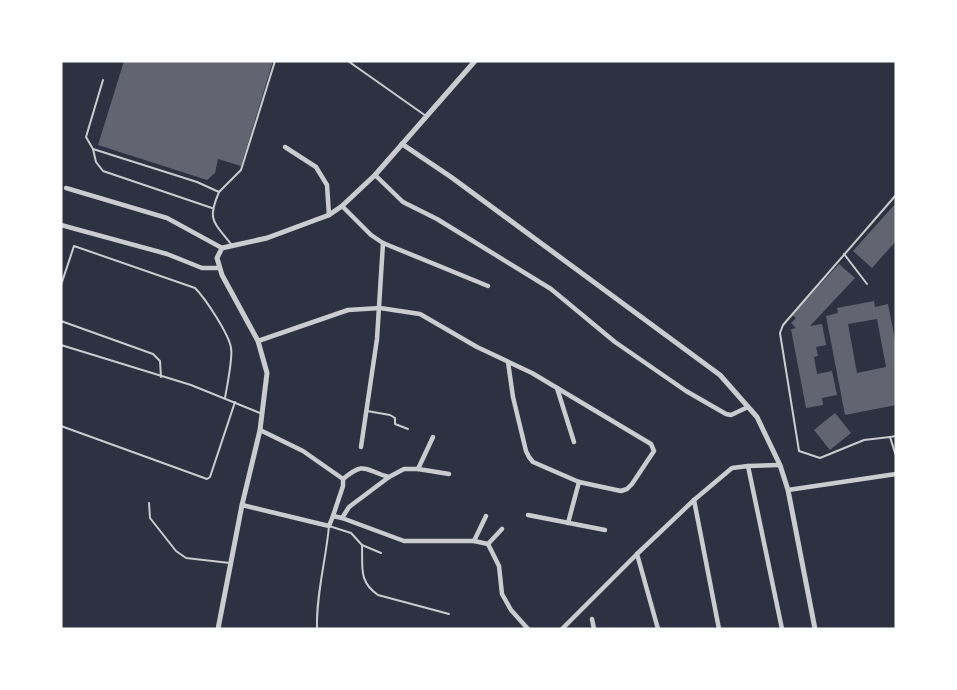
<svg xmlns="http://www.w3.org/2000/svg" width="957" height="690" font-family="'Work Sans',sans-serif">
	<style>
		.building { fill: #626471; fill-rule: evenodd }
		.lines { fill: none; stroke-linecap: round; stroke-linejoin: round }
		.service { stroke: #caccd0; stroke-width: 2 }
		.minor { stroke: #caccd0; stroke-width: 4.5 }
		.tertiary { stroke: #caccd0; stroke-width: 5 }
	</style>
	<rect width="100%" height="100%" fill="#2d3142"/>
	<g class="building">
		<path d="M124,61H273L241,166L218,159L215,173L207,180L98,145Z"/>
		<path d="M896,203V241L872,268L853,251Z"/>
		<path d="M839,264L855,278L810,326L822,324L826,345L816,347L818,356L814,357L817,374L832,371L837,395L822,398L823,405L806,408L791,329L796,328L791,323L796,318L792,315Z"/>
		<path d="M874,301L875,307L888,304L896,345V405L845,415L826,316L838,313L837,308ZM877,319L886,367L857,373L848,324Z"/>
		<path d="M835,413L851,433L830,450L814,430Z"/>
	</g>
	<g class="lines">
		<g class="service">
			<path d="M348,61L426,116"/>
			<path d="M103,80L86,137L93,149L197,182L219,192C207,220 213,221 231,244"/>
			<path d="M93,149L96,162L103,171L212,208"/>
			<path d="M219,192L241,170L275,61"/>
			<path d="M896,195L783,325L780,333L799,451L820,458L864,440L890,437L896,456"/>
			<path d="M844,254L867,284"/>
			<path d="M61,285L74,246L195,288C205,298 229,334 231,348C233,358 227,386 225,398"/>
			<path d="M61,321L153,354L160,361L161,377"/>
			<path d="M61,345L191,385L260,413"/>
			<path d="M367,411L390,415L395,418V424L408,429"/>
			<path d="M61,426L207,479L210,477L235,402"/>
			<path d="M890,437L896,436"/>
			<path d="M149,503L150,518L176,551L186,558L230,563"/>
			<path d="M362,545C363,567 358,581 378,595L449,614"/>
			<path d="M317,629C316,594 326,560 329,526L351,533L362,545L381,553"/>
		</g>
		<g class="minor">
			<path d="M285,147L316,167L327,185L329,215"/>
			<path d="M375,175L403,202L437,219L551,289L615,342L686,391L726,414L731,415L748,407"/>
			<path d="M66,188L167,218L222,248"/>
			<path d="M342,206L371,235L383,243L488,286"/>
			<path d="M61,225L167,254L202,268H220"/>
			<path d="M258,341L348,310L380,308L420,314L477,347L532,373L651,444L654,451L632,484L627,489L621,491L579,482L533,462L529,457L526,451L513,397L508,362"/>
			<path d="M557,388L574,442"/>
			<path d="M260,430L303,451L343,479V486L333,516"/>
			<path d="M361,447L377,339L383,243"/>
			<path d="M748,466L782,629"/>
			<path d="M418,469L433,437"/>
			<path d="M343,479C366,460 365,471 389,477"/>
			<path d="M788,490L896,474"/>
			<path d="M694,500L719,629"/>
			<path d="M242,505L329,526L333,516L342,518L404,541H474L488,544L499,566L502,594L511,610L528,629"/>
			<path d="M528,515L605,530"/>
			<path d="M342,518L349,507L389,477L404,469H418L449,474"/>
			<path d="M568,523L579,482"/>
			<path d="M474,541L486,516"/>
			<path d="M488,544L502,529"/>
			<path d="M637,554L658,629"/>
			<path d="M592,619L594,629"/>
			<path d="M562,629L637,554L694,500L732,468L748,466L780,465"/>
		</g>
		<g class="tertiary">
			<path d="M402,144L451,177L720,375L757,417L780,465L788,490L815,629"/>
			<path d="M218,629L242,505L260,430L267,373L258,341L222,275L217,258L222,248L267,238L329,215L342,206L375,175L475,61"/>
		</g>
	</g>
	<rect width="957" height="690" fill="none" stroke="#ffffff" stroke-width="125"/>
</svg>
